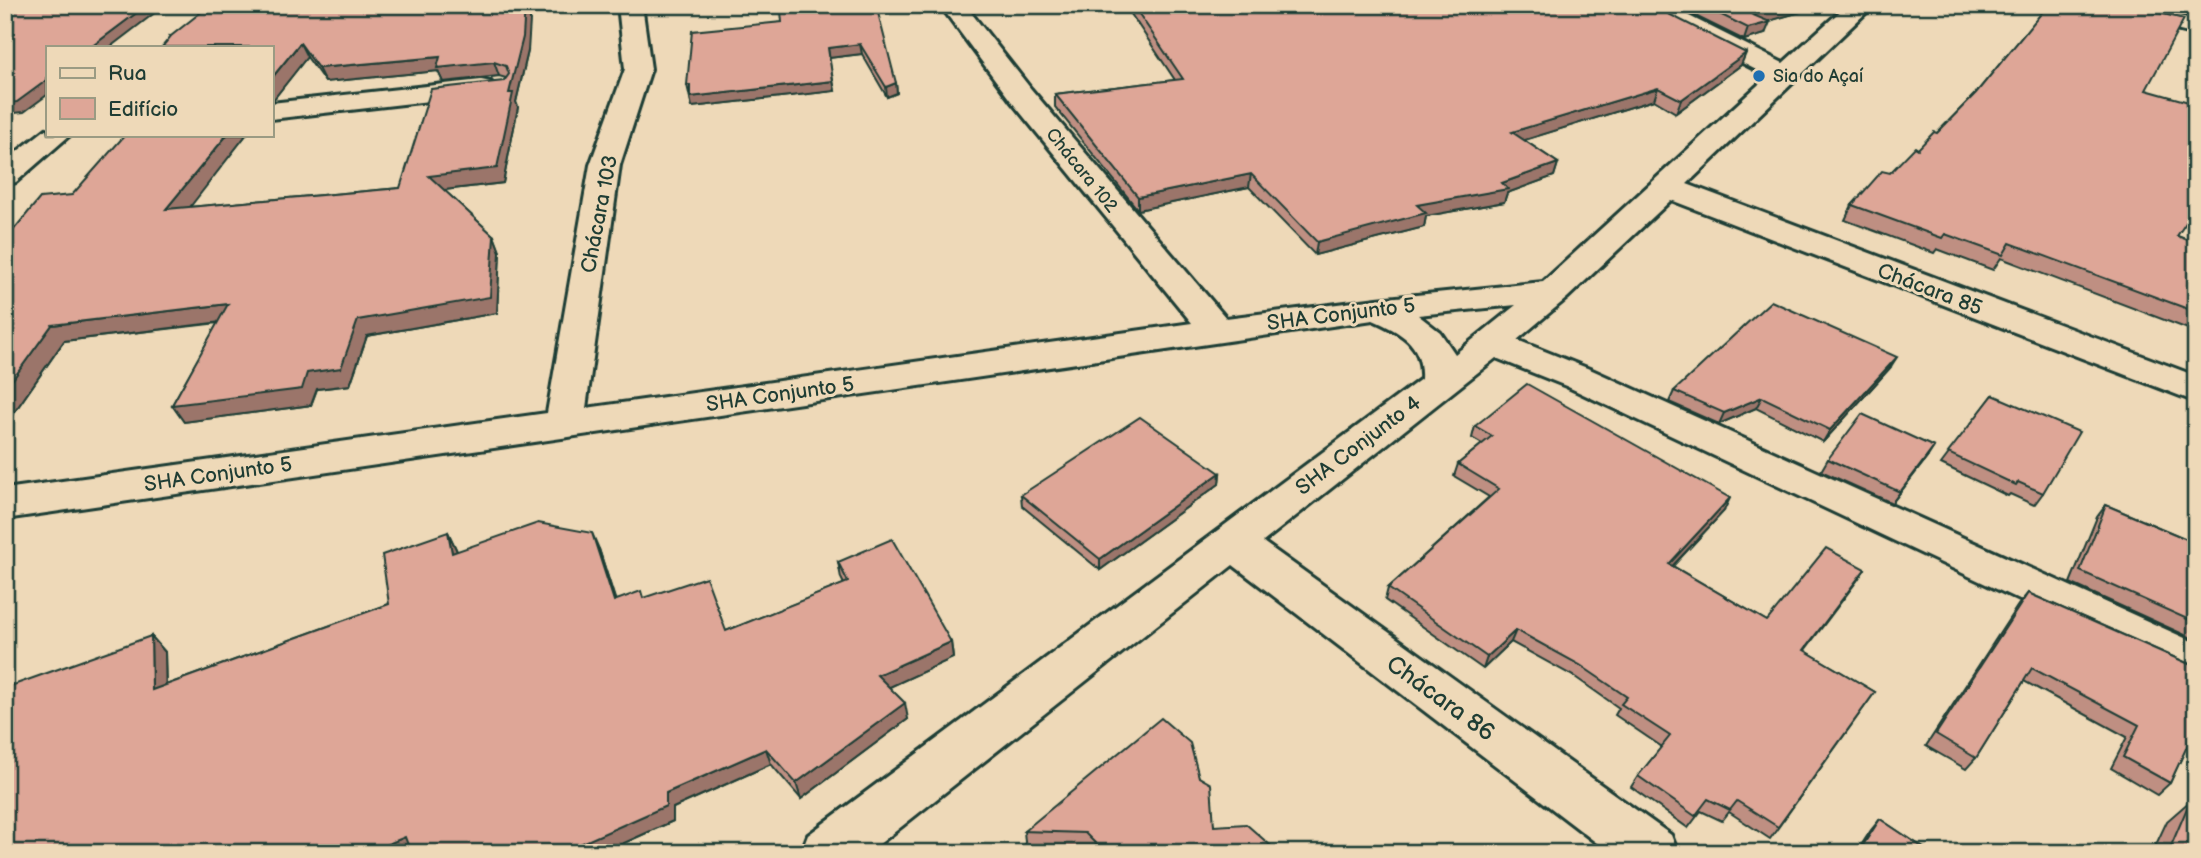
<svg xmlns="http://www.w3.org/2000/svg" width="2201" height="858" font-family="'Balsamiq Sans',sans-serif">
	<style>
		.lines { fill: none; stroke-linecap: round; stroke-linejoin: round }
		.minor-casing { stroke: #1f3d34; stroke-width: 6 }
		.minor { fill: #eed9b8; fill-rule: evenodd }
		.wall { fill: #bf8f82; stroke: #1f3d34; stroke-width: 2 }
		.shaded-wall { fill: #9b746a; stroke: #1f3d34; stroke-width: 2 }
		.building { fill: #dea697; stroke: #1f3d34; stroke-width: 2 }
		.poi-dot { fill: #1f6fb2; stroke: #eed9b8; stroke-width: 2.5 }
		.labels { text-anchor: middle; stroke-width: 6; stroke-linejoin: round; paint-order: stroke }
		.far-poi-label { font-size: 18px; fill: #1f3d34; stroke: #eed9b8; text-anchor: start }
		.far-street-label { font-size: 18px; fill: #1f3d34; stroke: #eed9b8 }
		.street-label { font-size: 21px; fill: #1f3d34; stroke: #eed9b8 }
		.near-street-label { font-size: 24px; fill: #1f3d34; stroke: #eed9b8 }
	</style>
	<rect width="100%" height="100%" fill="#eed9b8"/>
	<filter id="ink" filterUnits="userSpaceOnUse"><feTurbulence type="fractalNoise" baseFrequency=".0143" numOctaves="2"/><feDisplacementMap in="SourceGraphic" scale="14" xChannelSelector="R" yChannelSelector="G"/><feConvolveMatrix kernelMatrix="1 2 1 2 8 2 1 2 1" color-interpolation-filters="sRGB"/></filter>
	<g filter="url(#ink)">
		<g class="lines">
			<defs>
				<g id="minor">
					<path d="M618,5H642L651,69L620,165L586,408L1192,323L1011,101L940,5H965L1031,89L1226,318L1377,299L1543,282L1768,76L1639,10L1636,5H1667L1783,63L1847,5H1874L1687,184L2196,376V402L1671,200L1567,298L1517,340L1592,370L2196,643V683L1566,386L1496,358L1263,542L1671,835L1678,853H1610L1233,565L868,853H801L808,835L1421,379C1423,344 1402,333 1373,320L5,519V489L547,413L590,165L625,69ZM1516,305L1455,354L1440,332L1418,315Z"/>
					<path d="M2092,5H2134L2196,20V35L2095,10Z"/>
					<path d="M481,80L491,82L494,88L491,94L271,119V103Z"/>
					<path d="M46,129L47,135H70L16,182L5,185V161Z"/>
				</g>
			</defs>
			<use href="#minor" class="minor-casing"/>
			<use href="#minor" class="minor"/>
		</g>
		<g class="wall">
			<path d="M829,5L896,83L897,93L887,97L862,54L829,58L835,91L692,107L687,85L782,22Z"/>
			<path d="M1125,5H1651L1741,65L1676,113L1654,100L1524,140L1558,163L1554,176L1507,193L1504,202L1426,216L1424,227L1315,255L1249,187L1138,210L1055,107V94L1175,80Z"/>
			<path d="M1673,5H1811L1800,12L1768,21L1765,34L1744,40Z"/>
			<path d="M2033,5H2126L2146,90L2177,236L2196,243V332L2001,258L1993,270L1937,249L1934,253L1845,220L1852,205L1937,133L1976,93L2042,13L2030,10Z"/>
			<path d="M2146,5H2190L2185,15Z"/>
			<path d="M171,36L528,51L516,102L518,107L503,183L444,190L494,236L500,252L497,313L367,336L350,385L317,389L311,405L184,422L172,405L218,323L64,341L13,414L5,415V234L11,233L72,195L246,135L189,207L400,188L506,78L499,76L443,82L438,71L325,82L307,57L273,100Z"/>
			<path d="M1890,368L1823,442L1756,408L1719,424L1669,402L1674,391Z"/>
			<path d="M1993,395L2043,493L2034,505L2010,494L2008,496L1941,464Z"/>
			<path d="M1475,426L1724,511L1673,566L1767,621L1865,569L1804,650L1875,692L1770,839L1729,812L1722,821L1701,811L1688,828L1631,787L1638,776L1662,747L1615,715L1619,708L1575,677L1511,642L1483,669L1385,600L1388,588L1489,497L1454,476L1458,464L1482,444L1472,438Z"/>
			<path d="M1927,458L1892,503L1821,471L1828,459Z"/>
			<path d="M1220,473L1219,484L1100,570L1022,506L1021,495Z"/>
			<path d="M2106,505L2196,543V640L2070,583L2097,517Z"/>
			<path d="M448,532L457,551L599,549L615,600L644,598L726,631L844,584L841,578L838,562L951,642L953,658L889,687L908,719L801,799L771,764L673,808V821L602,853H5L151,636L165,652L166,685L389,604Z"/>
			<path d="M2028,593L2196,667V733L2193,732L2170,783L2157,795L2111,768L2127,737L2024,681L1976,758L1966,769L1926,746L2018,605Z"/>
			<path d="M1199,777L1214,826L1279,853H1026L1024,831Z"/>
			<path d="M2190,801L2196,853H2148L2151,850L2153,851L2167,821Z"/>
			<path d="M1880,819L1931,853H1856L1871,830Z"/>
		</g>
		<g class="shaded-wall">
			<path d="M147,5H165L110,47H91Z"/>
			<path d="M525,5H531L528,51L516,102L518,107L503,183L436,191L429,176L509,93Z"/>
			<path d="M1787,5H1811L1800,12L1749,27L1753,15Z"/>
			<path d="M1770,22L1765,34L1744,40L1748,28Z"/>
			<path d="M300,43L307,57L273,100L271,101V79Z"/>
			<path d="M860,44L862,54L829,58L828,48Z"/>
			<path d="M1746,53L1741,65L1676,113L1681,100Z"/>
			<path d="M440,57L494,62L499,76L443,82L438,71L325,82L318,68Z"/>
			<path d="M47,80V95L24,112L5,114V103Z"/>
			<path d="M833,81L835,91L692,107L690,97Z"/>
			<path d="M896,83L897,93L887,97L886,87Z"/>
			<path d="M1658,88L1654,100L1509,145L1512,132Z"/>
			<path d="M227,135H246L176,225L166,209Z"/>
			<path d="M1558,163L1554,176L1507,193L1504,202L1426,216L1424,227L1315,255L1317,242L1417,205L1502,183Z"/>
			<path d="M1251,174L1249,187L1138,210V197Z"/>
			<path d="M494,236L500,252L497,313L367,336L350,385L317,389L311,405L184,422L172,405L358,320Z"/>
			<path d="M228,304L238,320L64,341L13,414L5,404V390L52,325Z"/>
			<path d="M1897,357L1890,368L1823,442L1830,430Z"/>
			<path d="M1762,397L1756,408L1719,424L1724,413Z"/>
			<path d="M1934,447L1927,458L1892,503L1900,492Z"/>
			<path d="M1220,473L1219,484L1100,570V559Z"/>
			<path d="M1730,498L1724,511L1663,576L1669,564Z"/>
			<path d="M448,532L456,549L461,569L452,553Z"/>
			<path d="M592,533L599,549L621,617L614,601Z"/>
			<path d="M1865,569L1857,581L1796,662L1804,650Z"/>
			<path d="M1516,630L1511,642L1483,669L1487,657Z"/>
			<path d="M151,636L165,652L166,706L152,690Z"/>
			<path d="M951,642L953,658L881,691L877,675Z"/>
			<path d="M905,703L908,719L801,799L796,783Z"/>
			<path d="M766,749L771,764L673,808V821L602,853H560L666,793Z"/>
			<path d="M405,837L414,853H366Z"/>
		</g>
		<g class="building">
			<path d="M5,5H147L91,47H47V80L17,102L5,103Z"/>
			<path d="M210,5H525L523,37L509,93H513L497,168L429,176L494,236L490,297L358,320L341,368L307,373L302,389L172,405L228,304L52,325L5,390V234L11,233L40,198L72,195L125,135H227L166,209L400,188L431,89L504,81L509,74L506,66L494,62L437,68L440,57L318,68L300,43L271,79V47H162L171,36Z"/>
			<path d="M829,5H876L896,83L886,87L860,44L828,48L833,81L690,97V85H687L692,31L782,22L781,11Z"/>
			<path d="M1133,5H1651L1746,53L1681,100L1658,88L1512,132L1558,163L1502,183L1508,189L1417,205L1426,213L1317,242L1251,174L1138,197L1055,94L1183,79Z"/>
			<path d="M1701,5H1787L1753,15L1770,22L1748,28Z"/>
			<path d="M2048,5H2126L2184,19L2146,90L2196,104V208L2177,236L2196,243V312L2010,243L2003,255L1945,234L1942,238L1852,205L1882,171L1890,173L1915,147L1918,149L1934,132L1937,133L1976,93Z"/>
			<path d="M1771,301L1897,357L1830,430L1762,397L1724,413L1674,391Z"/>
			<path d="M1527,384L1730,498L1669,564L1767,621L1826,548L1865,569L1804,650L1875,692L1778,827L1737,801L1730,810L1708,799L1695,816L1638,776L1670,736L1621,704L1627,697L1580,665L1516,630L1487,657L1388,588L1499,489L1458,464L1492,436L1475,426Z"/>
			<path d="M1993,395L2079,432L2043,493L2018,482L2016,485L1948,453Z"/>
			<path d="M1862,414L1934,447L1900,492L1828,459Z"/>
			<path d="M1140,417L1220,473L1100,559L1021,495Z"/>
			<path d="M2106,505L2196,543V623L2080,571Z"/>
			<path d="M538,523L592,533L614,601L641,591L643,598L706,577L726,631L848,582L838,562L892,539L951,642L877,675L905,703L796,783L766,749L666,793V806L560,853H411L405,837L366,853H5V688L151,636L152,690L389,604L382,555L448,532L452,553Z"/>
			<path d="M2028,593L2196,667V727L2170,783L2123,757L2139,725L2032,668L1976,758L1936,734Z"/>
			<path d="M1161,718L1190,743L1199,777L1211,784L1214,826L1246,824L1279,853H1105L1085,833L1024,831Z"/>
			<path d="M2190,801L2196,804V853H2168Z"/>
			<path d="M1880,819L1931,853H1858Z"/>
		</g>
	</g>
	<circle class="poi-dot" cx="1759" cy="76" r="7"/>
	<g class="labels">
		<g class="far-poi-label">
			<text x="1773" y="82">Sia do Açaí</text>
		</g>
		<g class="far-street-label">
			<text transform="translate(1082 170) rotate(51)" y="6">Chácara 102</text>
		</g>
		<g class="street-label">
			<text transform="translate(599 214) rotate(-79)" y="7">Chácara 103</text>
			<text transform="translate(1930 289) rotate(21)" y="7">Chácara 85</text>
			<text transform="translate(1341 314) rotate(-7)" y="7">SHA Conjunto 5</text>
			<text transform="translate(780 394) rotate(-8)" y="7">SHA Conjunto 5</text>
			<text transform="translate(1358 445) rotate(-37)" y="7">SHA Conjunto 4</text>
			<text transform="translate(218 474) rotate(-8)" y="7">SHA Conjunto 5</text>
		</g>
		<g class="near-street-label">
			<text transform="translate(1441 698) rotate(36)" y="8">Chácara 86</text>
		</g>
	</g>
	<rect width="2201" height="858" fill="none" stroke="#eed9b8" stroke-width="28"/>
	<rect x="14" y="14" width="2173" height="830" fill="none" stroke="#1f3d34" stroke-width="2.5" filter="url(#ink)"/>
	<rect x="46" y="46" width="228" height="91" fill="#eed9b8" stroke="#9b9b83" stroke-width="2"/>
	<rect x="60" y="68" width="35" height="10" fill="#eed9b8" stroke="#9b9b83" stroke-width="2"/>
	<text x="108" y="80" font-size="21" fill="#1f3d34">Rua</text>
	<rect x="60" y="98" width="35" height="21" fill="#dea697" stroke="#9b9b83" stroke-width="2"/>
	<text x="108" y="116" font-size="21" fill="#1f3d34">Edifício</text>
</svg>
